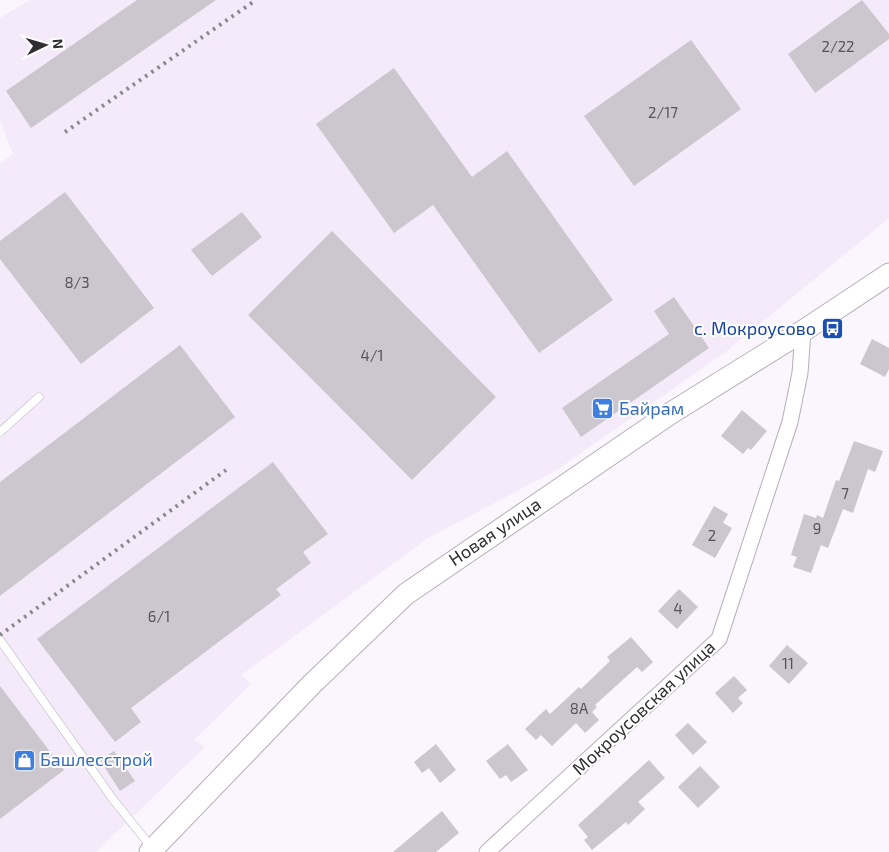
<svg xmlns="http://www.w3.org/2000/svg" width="889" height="852" font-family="'Exo 2',sans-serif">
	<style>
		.built { fill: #f4eafa }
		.building { fill: #ccc6cf }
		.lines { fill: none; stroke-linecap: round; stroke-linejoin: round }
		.lane-casing { stroke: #b4afb8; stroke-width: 9 }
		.street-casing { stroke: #b4afb8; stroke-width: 17 }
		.secondary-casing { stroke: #b4afb8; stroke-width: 23 }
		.lane { stroke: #fff; stroke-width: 8 }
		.street { stroke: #fff; stroke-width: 15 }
		.secondary { stroke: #fff; stroke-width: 21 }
		.rail { stroke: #8b888d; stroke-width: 4; stroke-dasharray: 2.5 5; stroke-linecap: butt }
		.labels { text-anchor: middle; stroke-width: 4; stroke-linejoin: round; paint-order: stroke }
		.number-label { font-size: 15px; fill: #575458 }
		.transit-label { font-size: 18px; fill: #164399; stroke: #fff; text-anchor: end }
		.shop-label { font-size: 18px; fill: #366cbe; stroke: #fff; text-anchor: start }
		.street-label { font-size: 18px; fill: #302e31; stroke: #fff }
	</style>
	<rect width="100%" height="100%" fill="#fbf5fe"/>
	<path class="built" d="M30,0H889V218L723,354L555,471L428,538L241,675L251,684L194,740L205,747L96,852H0V164L13,154L0,120V18Z"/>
	<g class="building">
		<path d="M137,0H216L31,128L6,91Z"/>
		<path d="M862,0L889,34V39L815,93L788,54Z"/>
		<path d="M691,40L741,109L634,186L584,116Z"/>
		<path d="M394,68L472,177L507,151L613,300L539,353L433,205L394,233L316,124Z"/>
		<path d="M65,192L154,308L81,364L0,259V241Z"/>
		<path d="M242,212L262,237L212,276L191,250Z"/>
		<path d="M332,231L496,397L412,480L248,315Z"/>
		<path d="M674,297L709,348L581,437L562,408L669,334L654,311Z"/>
		<path d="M872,339L889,348V369L885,377L860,364Z"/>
		<path d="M180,345L235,417L0,596V482Z"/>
		<path d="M742,410L767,431L751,450L748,448L743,454L721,436Z"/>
		<path d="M854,441L883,451L875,472L868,469L853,513L843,509L828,548L821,545L811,573L793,567L797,557L791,555L804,514L816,518L817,515L823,518L836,480L839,481Z"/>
		<path d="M273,462L328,534L303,552L311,563L276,589L281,595L131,708L141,722L115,742L37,639Z"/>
		<path d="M714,506L728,514L723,523L732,528L715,558L692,545Z"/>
		<path d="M679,589L698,607L677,629L658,611Z"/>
		<path d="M631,637L653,662L642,672L637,667L595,705L597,707L592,712L599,720L585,733L576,723L552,746L541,735L536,740L525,729L546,709L550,714L579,687L581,689L610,661L607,657Z"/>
		<path d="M787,645L808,663L789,684L769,666Z"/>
		<path d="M734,676L747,690L738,698L743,703L733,713L715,693Z"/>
		<path d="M0,686L64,770L0,819Z"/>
		<path d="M688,723L707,742L693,755L675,735Z"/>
		<path d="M436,744L456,770L440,783L429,768L422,773L414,762Z"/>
		<path d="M508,744L528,770L511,782L506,775L500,779L486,761Z"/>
		<path d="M114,751L135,781L120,791L100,760Z"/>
		<path d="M649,760L665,778L638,802L645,809L628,825L626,822L592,850L584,840L588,837L578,825Z"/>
		<path d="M700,766L720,787L698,808L678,787Z"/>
		<path d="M442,811L459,833L436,852H393Z"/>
	</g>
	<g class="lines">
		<defs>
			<g id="lane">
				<path d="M0,432L39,397"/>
				<path d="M0,640L112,798L152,848"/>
			</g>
			<path id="street" d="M487,852L719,639L790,422L800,373L803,331"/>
			<path id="secondary" d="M150,852L312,684L406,594L671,413L803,331L889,274"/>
		</defs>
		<use href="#lane" class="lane-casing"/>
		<use href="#street" class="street-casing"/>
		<use href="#secondary" class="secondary-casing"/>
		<use href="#lane" class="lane"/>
		<use href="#street" class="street"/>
		<use href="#secondary" class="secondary"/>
		<g class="rail">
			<path d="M65,132L256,0"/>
			<path d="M0,635L226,470"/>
		</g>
	</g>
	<defs>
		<symbol id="bus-square" viewBox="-11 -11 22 22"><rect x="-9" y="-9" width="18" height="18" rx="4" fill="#1a4fb4" stroke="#fff"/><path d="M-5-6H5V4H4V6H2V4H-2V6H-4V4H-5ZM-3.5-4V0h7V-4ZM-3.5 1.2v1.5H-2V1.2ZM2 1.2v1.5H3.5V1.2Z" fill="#fff"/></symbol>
		<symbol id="supermarket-square" viewBox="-11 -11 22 22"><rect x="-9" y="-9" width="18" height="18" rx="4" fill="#3f7fe0" stroke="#fff"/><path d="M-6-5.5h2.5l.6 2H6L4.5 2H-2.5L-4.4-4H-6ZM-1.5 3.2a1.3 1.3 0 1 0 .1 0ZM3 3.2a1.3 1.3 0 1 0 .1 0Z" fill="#fff"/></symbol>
		<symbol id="shop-square" viewBox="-11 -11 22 22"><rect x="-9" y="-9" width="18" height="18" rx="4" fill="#3f7fe0" stroke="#fff"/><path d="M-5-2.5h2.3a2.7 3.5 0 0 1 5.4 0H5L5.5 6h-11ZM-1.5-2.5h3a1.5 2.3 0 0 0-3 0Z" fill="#fff"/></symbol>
	</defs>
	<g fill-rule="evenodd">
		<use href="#bus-square" x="820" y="316" width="25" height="25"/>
		<use href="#supermarket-square" x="590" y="396" width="25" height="25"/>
		<use href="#shop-square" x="12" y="748" width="25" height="25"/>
	</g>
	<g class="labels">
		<g class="number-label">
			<text x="838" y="52">2/22</text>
			<text x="663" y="118">2/17</text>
			<text x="77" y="288">8/3</text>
			<text x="372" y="361">4/1</text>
			<text x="845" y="499">7</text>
			<text x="817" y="534">9</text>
			<text x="712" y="541">2</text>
			<text x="678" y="614">4</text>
			<text x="159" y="622">6/1</text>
			<text x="788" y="669">11</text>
			<text x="579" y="714">8А</text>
		</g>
		<g class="transit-label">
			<text x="816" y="335">с. Мокроусово</text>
		</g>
		<g class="shop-label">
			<text x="619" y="415">Байрам</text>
			<text x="40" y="766">Башлесстрой</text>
		</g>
		<g class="street-label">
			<text transform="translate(495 532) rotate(-34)" y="6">Новая улица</text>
			<text transform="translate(644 708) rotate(-43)" y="6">Мокроусовская улица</text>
		</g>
	</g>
	<g transform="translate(45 45) rotate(85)" stroke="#ffffff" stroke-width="4" paint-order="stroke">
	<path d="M0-4L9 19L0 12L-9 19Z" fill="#302e31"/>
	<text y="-8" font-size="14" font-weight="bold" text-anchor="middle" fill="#302e31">N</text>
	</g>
</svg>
